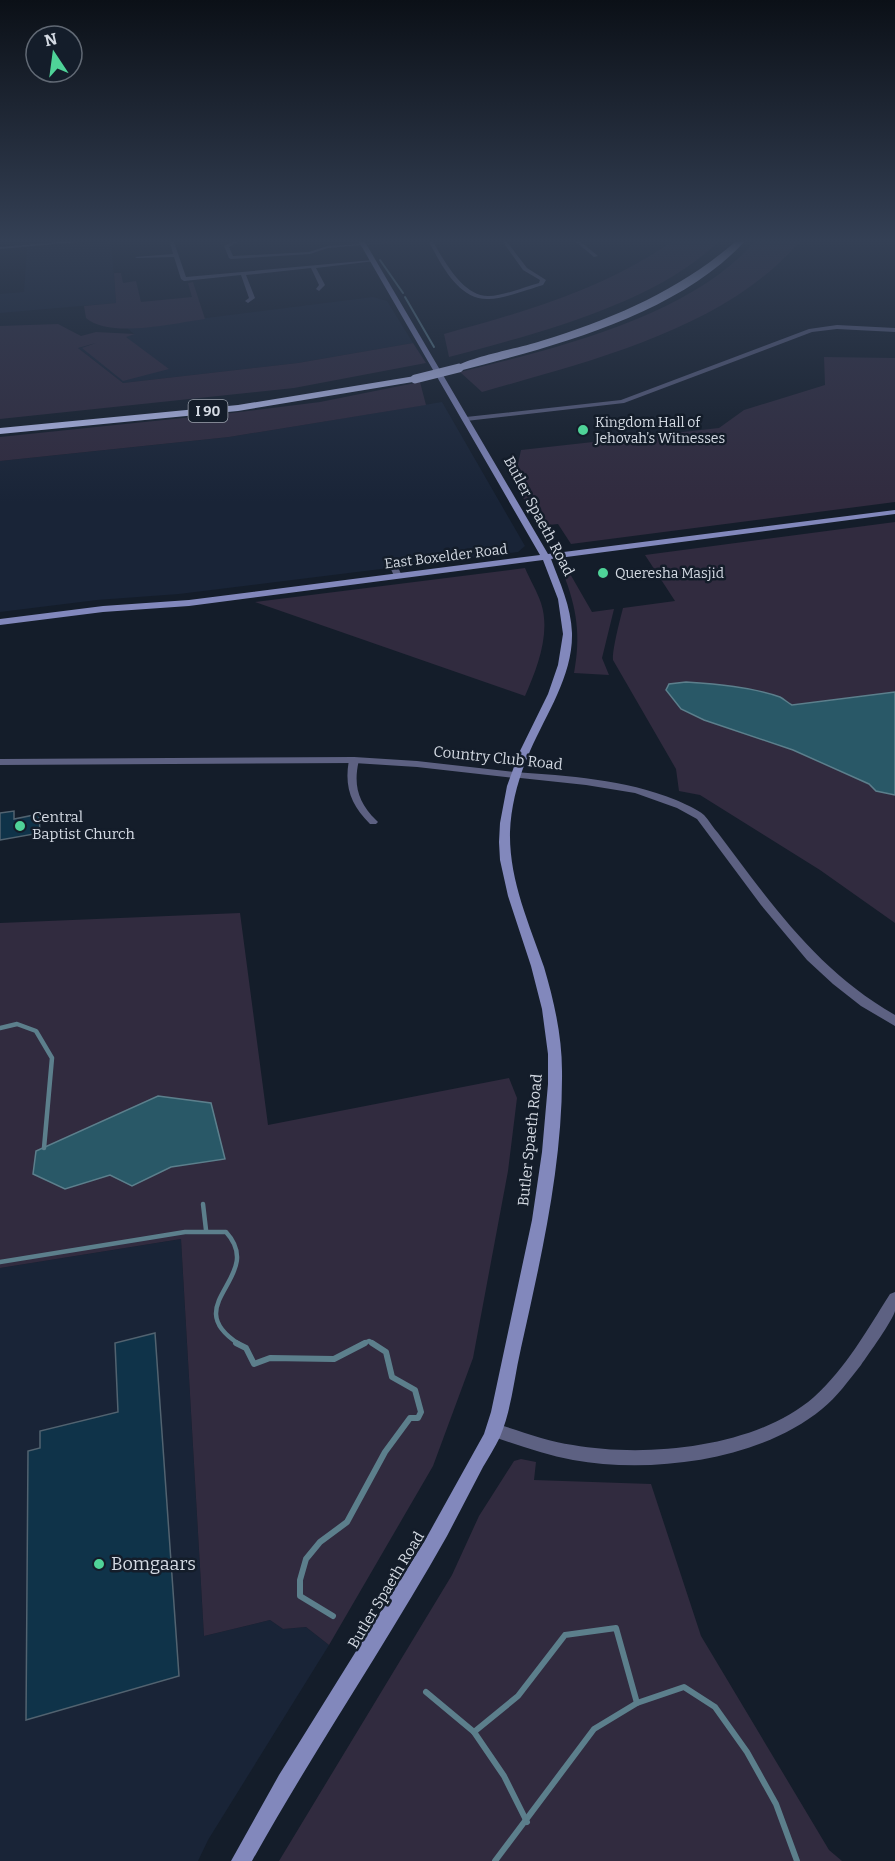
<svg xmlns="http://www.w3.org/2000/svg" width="895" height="1861" font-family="Bitter,serif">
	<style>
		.built { fill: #192437 }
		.green { fill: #312b3f }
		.water { fill: #295867; stroke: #5c7f8c; stroke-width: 1.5 }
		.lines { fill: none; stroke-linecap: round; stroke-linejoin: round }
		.stream-far2 { stroke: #5c7f8c; stroke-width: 2 }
		.stream-far1 { stroke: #5c7f8c; stroke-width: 4.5 }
		.stream { stroke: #5c7f8c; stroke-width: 6 }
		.building { fill: #0f3349; stroke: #526370; stroke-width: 1.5 }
		.minor { fill: #5d6182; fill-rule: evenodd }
		.tertiary { fill: #5d6182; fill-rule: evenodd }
		.secondary { fill: #8288bc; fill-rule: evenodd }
		.motorway { fill: #bec5f7; fill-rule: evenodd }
		.motorway-bridge { stroke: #bec5f7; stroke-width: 9 }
		.poi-dot { fill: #4fd398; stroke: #141d2a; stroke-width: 2 }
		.labels { text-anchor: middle; stroke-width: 5; stroke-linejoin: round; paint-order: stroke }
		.shield { fill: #141d2a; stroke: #9aa1ac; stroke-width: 1.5 }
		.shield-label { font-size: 14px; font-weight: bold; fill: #d4dae3 }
		.far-poi-label { font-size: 14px; fill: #d4dae3; stroke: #141d2a; text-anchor: start }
		.far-street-label { font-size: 14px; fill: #d4dae3; stroke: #141d2a }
		.street-label { font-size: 15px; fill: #d4dae3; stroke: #141d2a }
		.poi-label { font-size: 15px; fill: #d4dae3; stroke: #141d2a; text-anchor: start }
		.near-poi-label { font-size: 18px; fill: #d4dae3; stroke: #141d2a; text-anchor: start }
	</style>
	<rect width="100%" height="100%" fill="#141d2a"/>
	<g class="built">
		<path d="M111,242L116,303L0,313V294L24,292L27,248Z"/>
		<path d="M373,297L387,301L413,343L298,363L123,383L78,348L134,334L127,328Z"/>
		<path d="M442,402L525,546L518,552L179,594L97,600L0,612V461L229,437Z"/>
		<path d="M181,1239L204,1636L270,1620L283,1629L306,1627L329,1645L208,1840L198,1861H0V1268Z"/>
	</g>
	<g class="green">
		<path d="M671,242H718C655,304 532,335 449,357L444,334C523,312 603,290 671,242Z"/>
		<path d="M754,242H799C726,329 587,362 482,392L460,372C553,349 690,317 754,242Z"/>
		<path d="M114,273H121L123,283L136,281L141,302L192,297L188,283L193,282L205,319C174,323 110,339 86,318L84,306L116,303Z"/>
		<path d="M58,324L81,336L96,332L135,334L126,337L169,369L123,381L82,348L96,343L78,348L123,383L298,363L413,343L426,363L294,388L0,419V326Z"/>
		<path d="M824,357L895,358V502L571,544L558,524L539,526L514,482L521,450L719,428L744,410L825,385Z"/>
		<path d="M420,382L426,405L229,437L0,461V437L231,413L320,402Z"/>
		<path d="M895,522V692L792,705L781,697H774L681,709L704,720L793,750L869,784L876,791L895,795V923L820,870L700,795L679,791L676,769L613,660C612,650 620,620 623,608L675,601L645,555Z"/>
		<path d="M525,568C530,580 537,591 541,603C551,633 537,669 525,696L255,602Z"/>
		<path d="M569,572L592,612L614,609L602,658L609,675L574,673C581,636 577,608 563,573Z"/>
		<path d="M240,913L268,1125L509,1078L517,1098L508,1171L473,1358L433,1466L329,1645L306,1627L283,1629L270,1620L204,1636L181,1239L0,1268V923Z"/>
		<path d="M521,1459L536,1462L534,1480L651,1484L701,1636L829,1850L842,1861H279L452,1575L479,1516L514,1461Z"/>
	</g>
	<g class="water">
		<path d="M686,682C716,684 752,687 780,697C784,699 788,703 792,705L895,692V795L876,791L869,784L793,750L704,720L681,709L666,690L669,684Z"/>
		<path d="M158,1096L211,1103L225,1159L171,1167L132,1186L110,1175L65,1189L33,1174L36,1151Z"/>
	</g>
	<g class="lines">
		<g class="stream-far2">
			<path d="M380,260L403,293"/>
			<path d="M405,297L434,347"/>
		</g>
		<g class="stream-far1">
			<path d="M0,1028L17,1024L36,1031L52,1058L44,1148"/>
			<path d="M203,1204L206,1230"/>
			<path d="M0,1262L185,1232H226C267,1277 176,1304 239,1344"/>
			<path d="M362,1344L369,1341L374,1344"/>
		</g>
		<g class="stream">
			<path d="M236,1343L246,1348L254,1364L270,1358L334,1359L365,1343"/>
			<path d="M333,1616L300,1596V1580L306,1559L320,1542L347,1522L385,1452L410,1418H418L421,1412L415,1390L392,1377L386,1352L372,1343"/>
			<path d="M426,1692L474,1732L504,1776L527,1822"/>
			<path d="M474,1732L518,1696L565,1635L616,1628L637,1703"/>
			<path d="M495,1861L594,1729L637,1703L684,1687L715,1707L747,1752L776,1804L797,1861"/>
		</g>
	</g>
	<g class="building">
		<path d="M14,811V819L39,814L40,833L0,840V813Z"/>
		<path d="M155,1333L179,1676L26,1720L28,1451L40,1448V1431L118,1412L115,1343Z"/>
	</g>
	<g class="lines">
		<g class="minor">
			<path d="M59,242H78L0,249V247Z"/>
			<path d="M170,242H174L186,277L373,260L375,261L316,268L325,285L319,291L316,289L319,285L311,268L246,275L255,298L248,303L245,301L249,298L241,275L184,281L181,279L174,257L137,258L135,257L173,254Z"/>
			<path d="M232,242H238L229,247L233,256L309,252L327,246L396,242L328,248L310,254L231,259L229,258L224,246Z"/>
			<path d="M429,242H433C444,260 463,297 489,296C502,296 525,287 539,283L540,280L523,270L503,242H507L527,268L546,280L543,285C529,289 501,300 487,299C458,299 441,264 429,242Z"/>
			<path d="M576,242H581L598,256L594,257Z"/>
			<path d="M837,325L895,328V332L837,329L812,332L624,403L466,421L463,419L466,417L621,400L809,329Z"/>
			<path d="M390,563H396L402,576L401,578H395L389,565Z"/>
			<path d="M354,757L359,760C353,785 358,802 376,820L378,822L376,824H370C351,805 344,787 349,760Z"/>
			<path d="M514,772C569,776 624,779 676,800C685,804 697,809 704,815C709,820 713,828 718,833C729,848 740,862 751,877C794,933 833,979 895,1015V1026L861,1006L833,984L807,960L761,905L697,819L677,808L635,793L586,785L511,777L509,775L511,773Z"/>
			<path d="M895,1292C895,1298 895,1305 895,1311C893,1320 868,1355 861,1365C849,1380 837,1397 822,1409C759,1461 651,1474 573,1460C546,1455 520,1446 494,1437L489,1435L487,1430L489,1425L494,1423C520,1431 546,1441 573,1445C646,1458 756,1448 814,1397C846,1368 867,1330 890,1294Z"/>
		</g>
		<path class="tertiary" d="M354,757L417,761L514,772L519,775L514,778L417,767L354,763L0,765V759Z"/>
		<path class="secondary" d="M359,242H365L548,554L895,510V514L551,559C560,583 571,606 572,633C573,675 547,713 530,751C519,776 511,804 510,832C509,880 529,923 544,967C554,1001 562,1036 562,1071C563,1164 541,1258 521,1348C514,1378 512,1408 500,1437C495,1447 489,1457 483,1467C471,1490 459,1513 447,1536C385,1646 314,1750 252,1861H231L279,1775L424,1542L484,1434L491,1412L532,1220L542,1152L548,1084V1054L542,1009L531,966L508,896L500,860L499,842L500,823L507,786L519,753L548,694L558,665L563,634L558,599L543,560L189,606L103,612L0,625V619L103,606L189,600L540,555Z"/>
		<g class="motorway">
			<path d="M735,242H744C677,315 552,347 459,371L454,368C468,357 521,348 541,341C613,319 678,291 735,242Z"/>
			<path d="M415,376L420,379L419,381L238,411L0,434V428L238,405Z"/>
		</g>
		<path class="motorway-bridge" d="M415,379L459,368"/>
	</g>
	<linearGradient id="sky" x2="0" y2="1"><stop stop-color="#0b1017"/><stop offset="0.48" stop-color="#344055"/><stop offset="1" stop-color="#344055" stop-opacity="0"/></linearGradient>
	<rect width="895" height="502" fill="url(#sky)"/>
	<g class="poi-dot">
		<circle cx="583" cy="430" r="6"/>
		<circle cx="603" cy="573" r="6"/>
		<circle cx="20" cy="826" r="6"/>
		<circle cx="99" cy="1564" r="6"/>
	</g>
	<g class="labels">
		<rect class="shield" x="188.5" y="400" width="39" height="22" rx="4.5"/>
		<g class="shield-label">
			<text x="208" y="416">I 90</text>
		</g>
		<g class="far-poi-label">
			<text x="595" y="427">Kingdom Hall of<tspan x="595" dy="16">Jehovah’s Witnesses</tspan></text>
			<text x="615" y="578">Queresha Masjid</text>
		</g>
		<g class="far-street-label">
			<text transform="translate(446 556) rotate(-7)" y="5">East Boxelder Road</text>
		</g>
		<g class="street-label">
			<text transform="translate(539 516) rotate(62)" y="5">Butler Spaeth Road</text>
			<text transform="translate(498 758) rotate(6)" y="5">Country Club Road</text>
			<text transform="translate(530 1140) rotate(-84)" y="5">Butler Spaeth Road</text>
			<text transform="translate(386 1590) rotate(-59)" y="5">Butler Spaeth Road</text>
		</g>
		<g class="poi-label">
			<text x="32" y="822">Central<tspan x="32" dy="17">Baptist Church</tspan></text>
		</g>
		<g class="near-poi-label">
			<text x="111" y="1570">Bomgaars</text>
		</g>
	</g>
	<g transform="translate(54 54) rotate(347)"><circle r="28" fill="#141d2a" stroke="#616974" stroke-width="1.5"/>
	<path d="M0-4.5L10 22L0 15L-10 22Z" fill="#4fd398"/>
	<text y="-9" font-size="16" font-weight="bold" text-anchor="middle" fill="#d4dae3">N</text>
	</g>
</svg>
